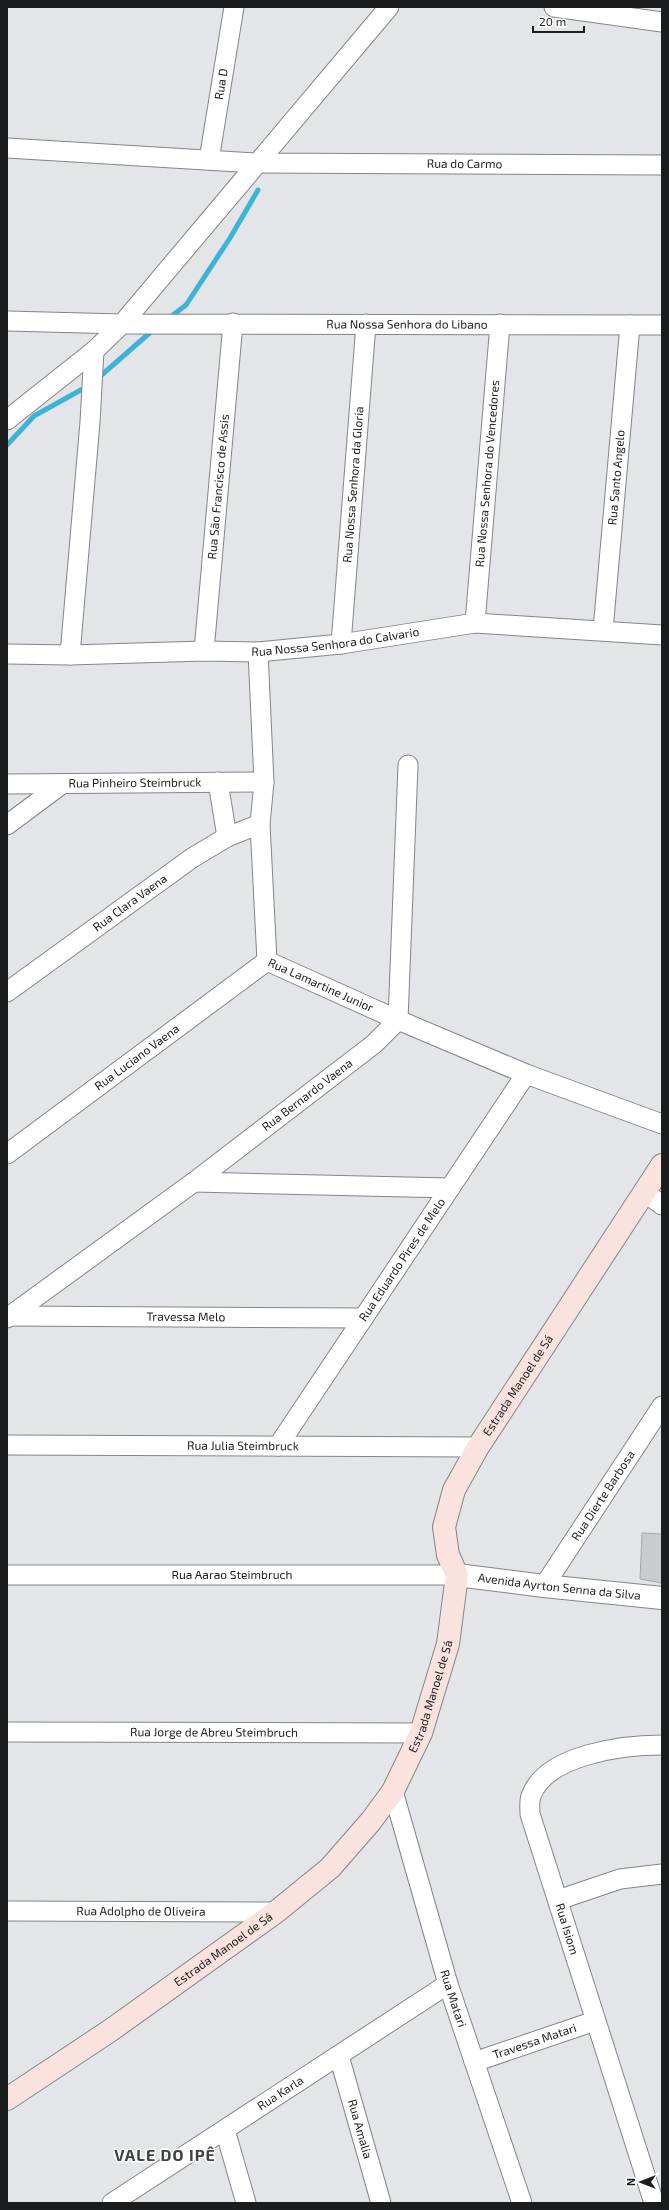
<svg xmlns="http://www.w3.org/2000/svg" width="669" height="2210" font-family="'Exo 2',sans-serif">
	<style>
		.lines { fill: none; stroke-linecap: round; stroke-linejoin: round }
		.stream { stroke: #3db3d6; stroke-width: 5 }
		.building { fill: #c9cccf; stroke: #a5a7aa }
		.minor-casing { stroke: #838588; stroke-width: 21 }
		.tertiary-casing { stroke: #838588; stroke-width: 24 }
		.secondary-casing { stroke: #838588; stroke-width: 24 }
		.minor { stroke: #fff; stroke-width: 19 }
		.tertiary { stroke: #fff; stroke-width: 22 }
		.secondary { stroke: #fae2de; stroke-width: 22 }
		.labels { text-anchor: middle; stroke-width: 3; stroke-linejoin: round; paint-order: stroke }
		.street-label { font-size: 12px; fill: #1b1c1d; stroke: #fff }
		.district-label { font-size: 16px; font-weight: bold; letter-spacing: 1px; fill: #404245; stroke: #fff }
	</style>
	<rect width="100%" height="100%" fill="#e3e5e9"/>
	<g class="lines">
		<g class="stream">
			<path d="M169,318L186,305L230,238L258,190"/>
			<path d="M97,379L153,330"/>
			<path d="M7,445L34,416L88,386"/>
		</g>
	</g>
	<path class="building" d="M642,1533L662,1534V1583L640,1579Z"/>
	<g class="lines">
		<defs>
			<g id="minor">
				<path d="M554,7L662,22"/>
				<path id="s1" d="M7,148L255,163L662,165"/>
				<path id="s2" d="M209,160L234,7"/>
				<path id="s3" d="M7,321L122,324L662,325"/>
				<path d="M7,420L94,351L122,324L389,7"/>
				<path id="s4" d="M475,623L500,324"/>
				<path id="s5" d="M603,630L630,325"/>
				<path id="s6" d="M341,644L366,324"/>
				<path id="s7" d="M204,651L233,323"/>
				<path d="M258,652L264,782L260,824L267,961"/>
				<path id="s8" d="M7,654L70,655L204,651L258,652L341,644L475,623L662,635"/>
				<path d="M70,655L90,422L94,351"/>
				<path d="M218,782L227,837"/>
				<path id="s9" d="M7,784L264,782"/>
				<path d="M7,825L62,784"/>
				<path id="s10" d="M267,961L398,1020L526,1074L662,1124"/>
				<path id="s11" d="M7,992L192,858L227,837L260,824"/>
				<path id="s12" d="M7,1154L267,961"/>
				<path d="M194,1182L450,1188"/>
				<path d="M644,1192L662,1205"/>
				<path id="s13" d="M10,1316L363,1318"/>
				<path id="s14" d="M7,1318L194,1182L374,1044L398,1020L408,765"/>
				<path id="s15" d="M7,1445L478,1447"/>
				<path id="s16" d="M278,1446L526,1074"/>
				<path id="s17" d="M7,1575H457"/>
				<path id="s18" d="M544,1586L662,1406"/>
				<path id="s19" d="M7,1732L421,1733"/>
				<path id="s20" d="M393,1791L448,1984L522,2203"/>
				<path d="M558,1900L620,1879L662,1874"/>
				<path id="s21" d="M7,1911L276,1912"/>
				<path id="s22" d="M339,2056L381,2203"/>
				<path id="s23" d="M474,2062L595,2021"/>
				<path d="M225,2130L246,2203"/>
				<path id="s24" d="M112,2203L448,1984"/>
				<path d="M654,2203L530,1814C530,1809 529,1801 531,1796C546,1754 625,1745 662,1745"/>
			</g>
			<g id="tertiary">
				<path id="s25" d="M457,1575L544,1586L662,1598"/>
			</g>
			<g id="secondary">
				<path id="s26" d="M7,2099L111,2030L276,1912L330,1868L371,1821L393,1791L421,1733L448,1644L457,1575L448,1555L444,1527L454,1490L478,1447L662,1165"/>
			</g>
		</defs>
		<use href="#minor" class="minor-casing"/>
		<use href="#tertiary" class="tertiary-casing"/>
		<use href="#secondary" class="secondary-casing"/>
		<use href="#minor" class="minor"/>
		<use href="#tertiary" class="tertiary"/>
		<use href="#secondary" class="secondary"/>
	</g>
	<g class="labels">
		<g class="street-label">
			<text dy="4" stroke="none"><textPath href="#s2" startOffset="77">Rua D</textPath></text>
			<text dy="4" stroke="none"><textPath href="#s1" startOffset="458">Rua do Carmo</textPath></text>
			<text dy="4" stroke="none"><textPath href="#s3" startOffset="400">Rua Nossa Senhora do Libano</textPath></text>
			<text dy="4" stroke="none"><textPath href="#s4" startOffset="150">Rua Nossa Senhora do Vencedores</textPath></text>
			<text dy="4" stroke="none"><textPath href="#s5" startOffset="153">Rua Santo Angelo</textPath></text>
			<text dy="4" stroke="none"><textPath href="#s6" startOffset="160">Rua Nossa Senhora da Gloria</textPath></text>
			<text dy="4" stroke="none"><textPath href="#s7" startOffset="165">Rua São Francisco de Assis</textPath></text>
			<text dy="4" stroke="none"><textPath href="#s8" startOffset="329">Rua Nossa Senhora do Calvario</textPath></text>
			<text dy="4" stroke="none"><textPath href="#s9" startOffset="128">Rua Pinheiro Steimbruck</textPath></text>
			<text dy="4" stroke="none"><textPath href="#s11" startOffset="152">Rua Clara Vaena</textPath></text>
			<text dy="4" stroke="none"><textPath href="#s10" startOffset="59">Rua Lamartine Junior</textPath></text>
			<text dy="4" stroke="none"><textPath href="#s12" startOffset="162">Rua Luciano Vaena</textPath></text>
			<text dy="4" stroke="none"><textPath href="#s14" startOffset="374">Rua Bernardo Vaena</textPath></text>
			<text dy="4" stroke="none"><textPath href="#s16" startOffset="224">Rua Eduardo Pires de Melo</textPath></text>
			<text dy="4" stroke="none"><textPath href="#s13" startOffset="176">Travessa Melo</textPath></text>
			<text dy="4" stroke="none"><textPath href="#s26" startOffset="935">Estrada Manoel de Sá</textPath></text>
			<text dy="4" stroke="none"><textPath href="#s15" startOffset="236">Rua Julia Steimbruck</textPath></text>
			<text dy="4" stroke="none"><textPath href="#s18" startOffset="108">Rua Dierte Barbosa</textPath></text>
			<text dy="4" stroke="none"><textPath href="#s17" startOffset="225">Rua Aarao Steimbruch</textPath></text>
			<text dy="4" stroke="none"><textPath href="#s25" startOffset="103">Avenida Ayrton Senna da Silva</textPath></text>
			<text dy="4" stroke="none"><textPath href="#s26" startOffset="599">Estrada Manoel de Sá</textPath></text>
			<text dy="4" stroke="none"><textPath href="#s19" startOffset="207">Rua Jorge de Abreu Steimbruch</textPath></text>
			<text dy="4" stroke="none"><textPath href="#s21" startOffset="134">Rua Adolpho de Oliveira</textPath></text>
			<text transform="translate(567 1929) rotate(73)" y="4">Rua Isiom</text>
			<text dy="4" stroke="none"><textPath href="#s26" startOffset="263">Estrada Manoel de Sá</textPath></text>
			<text dy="4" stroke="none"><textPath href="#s20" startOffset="216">Rua Matari</textPath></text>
			<text dy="4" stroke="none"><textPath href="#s23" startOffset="64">Travessa Matari</textPath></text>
			<text dy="4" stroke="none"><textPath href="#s24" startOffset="201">Rua Karla</textPath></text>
			<text dy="4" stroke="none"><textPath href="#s22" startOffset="76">Rua Amalia</textPath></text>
		</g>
		<g class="district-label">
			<text x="165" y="2161">VALE DO IPÊ</text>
		</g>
	</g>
	<rect width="669" height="2210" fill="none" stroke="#1b1c1d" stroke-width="16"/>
	<g transform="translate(641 2182) rotate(270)" stroke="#ffffff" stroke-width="3" paint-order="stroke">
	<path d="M0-3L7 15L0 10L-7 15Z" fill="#1b1c1d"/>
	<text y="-6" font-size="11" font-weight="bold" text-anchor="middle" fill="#1b1c1d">N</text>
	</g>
	<path d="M533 26v6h51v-6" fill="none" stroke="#1b1c1d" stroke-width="2"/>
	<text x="539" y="26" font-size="12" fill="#1b1c1d" stroke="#ffffff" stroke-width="3" paint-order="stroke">20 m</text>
</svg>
